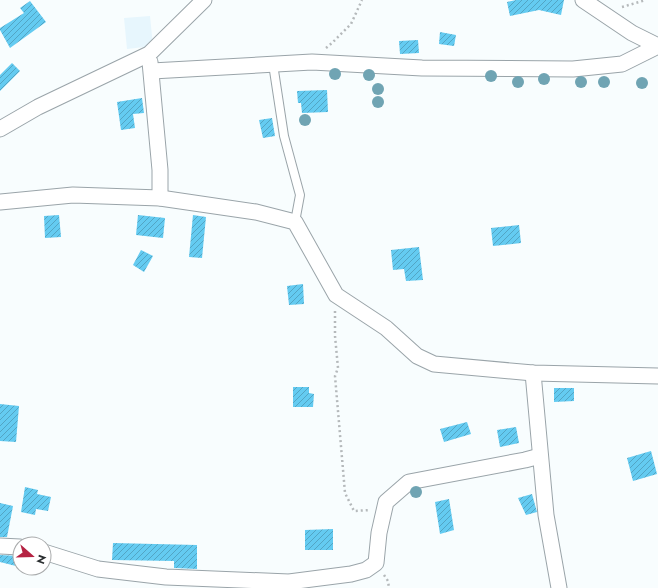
<svg xmlns="http://www.w3.org/2000/svg" width="658" height="588" font-family="Jost,sans-serif">
	<style>
		.built { fill: #e7f6fd }
		.building { fill: url(#building-hatch) }
		.lines { fill: none; stroke-linecap: round; stroke-linejoin: round }
		.lane-casing { stroke: #9aa4a9; stroke-width: 10 }
		.street-casing { stroke: #9aa4a9; stroke-width: 17 }
		.path { stroke: #b5b9bb; stroke-width: 2.5; stroke-dasharray: 2 3; stroke-linecap: butt }
		.lane { stroke: #fff; stroke-width: 8 }
		.street { stroke: #fff; stroke-width: 15 }
		.tree { fill: #70a4b3 }
	</style>
	<defs>
		<pattern id="building-hatch" width="6" height="6" patternUnits="userSpaceOnUse"><rect width="6" height="6" fill="#64cbf1"/><path d="M-1 1l2-2M0 6l6-6M5 7l2-2" fill="none" stroke="#52a5c4"/></pattern>
	</defs>
	<rect width="100%" height="100%" fill="#f8fdfe"/>
	<path class="built" d="M150,16L153,46L127,49L124,18Z"/>
	<g class="building">
		<path d="M516,0H564L561,15L539,10L510,16L507,2Z"/>
		<path d="M30,1L46,22L10,48L0,30V28L24,13L20,8Z"/>
		<path d="M440,32L456,35L454,46L439,44Z"/>
		<path d="M418,40L419,53L400,54L399,41Z"/>
		<path d="M12,63L20,71L0,91V75Z"/>
		<path d="M327,90L328,112L302,113L301,103H298L297,91Z"/>
		<path d="M142,98L144,113L133,114L135,128L121,130L117,102Z"/>
		<path d="M272,118L275,136L263,138L259,120Z"/>
		<path d="M59,215L61,237L45,238L44,216Z"/>
		<path d="M138,215L165,218L163,238L136,235Z"/>
		<path d="M193,215L206,217L202,258L189,257Z"/>
		<path d="M519,225L521,243L493,246L491,228Z"/>
		<path d="M419,247L423,280L406,281L404,269L393,270L391,250Z"/>
		<path d="M141,250L153,256L144,272L133,265Z"/>
		<path d="M303,284L304,304L289,305L287,286Z"/>
		<path d="M293,387H309V393L314,394L313,407H293Z"/>
		<path d="M554,388H574V401L554,402Z"/>
		<path d="M0,404L19,406L16,442L0,441Z"/>
		<path d="M467,422L471,434L444,442L440,429Z"/>
		<path d="M516,427L519,443L500,447L497,430Z"/>
		<path d="M651,451L657,474L633,481L627,458Z"/>
		<path d="M25,487L38,490L37,494L51,497L48,511L36,509L35,515L21,512Z"/>
		<path d="M532,494L537,512L526,515L518,498Z"/>
		<path d="M449,499L454,530L440,534L435,502Z"/>
		<path d="M0,503L13,506L7,537H0Z"/>
		<path d="M333,529V550H305V530Z"/>
		<path d="M113,543L197,545V569L174,568V561L112,560Z"/>
		<path d="M0,555L20,556V567L0,562Z"/>
	</g>
	<g class="lines">
		<defs>
			<path id="lane" d="M273,64L284,136L300,195L295,222"/>
			<g id="street">
				<path d="M583,0L632,33L658,46"/>
				<path d="M150,62L160,170V198"/>
				<path d="M152,71L312,62L422,68L573,69L622,64L658,46"/>
				<path d="M0,129L38,107L149,54L204,0"/>
				<path d="M0,202L73,195L160,198L256,212L295,222L336,295L386,328L417,356L434,364L533,373L658,376"/>
				<path d="M533,373L546,515L559,588"/>
				<path d="M0,546L20,547"/>
				<path d="M44,552L98,569L166,577L289,582L351,574L366,570L376,563L379,533L386,502L409,482L525,460L540,456"/>
			</g>
		</defs>
		<use href="#lane" class="lane-casing"/>
		<use href="#street" class="street-casing"/>
		<g class="path">
			<path d="M622,7L646,0"/>
			<path d="M326,48L332,43L351,24L362,0"/>
			<path d="M335,311V336L338,368L335,376L345,493L354,511L370,510"/>
			<path d="M384,575L388,581L389,588"/>
		</g>
		<use href="#lane" class="lane"/>
		<use href="#street" class="street"/>
	</g>
	<g class="tree">
		<circle cx="335" cy="74" r="6"/>
		<circle cx="369" cy="75" r="6"/>
		<circle cx="491" cy="76" r="6"/>
		<circle cx="544" cy="79" r="6"/>
		<circle cx="518" cy="82" r="6"/>
		<circle cx="581" cy="82" r="6"/>
		<circle cx="604" cy="82" r="6"/>
		<circle cx="642" cy="83" r="6"/>
		<circle cx="378" cy="89" r="6"/>
		<circle cx="378" cy="102" r="6"/>
		<circle cx="305" cy="120" r="6"/>
		<circle cx="416" cy="492" r="6"/>
	</g>
	<g transform="translate(32 556) rotate(110)"><circle r="19" fill="#ffffff" stroke="#a9abac"/>
	<path d="M0-3L7 15L0 10L-7 15Z" fill="#b52343"/>
	<text y="-6" font-size="11" font-weight="bold" text-anchor="middle" fill="#292d2f">N</text>
	</g>
</svg>
